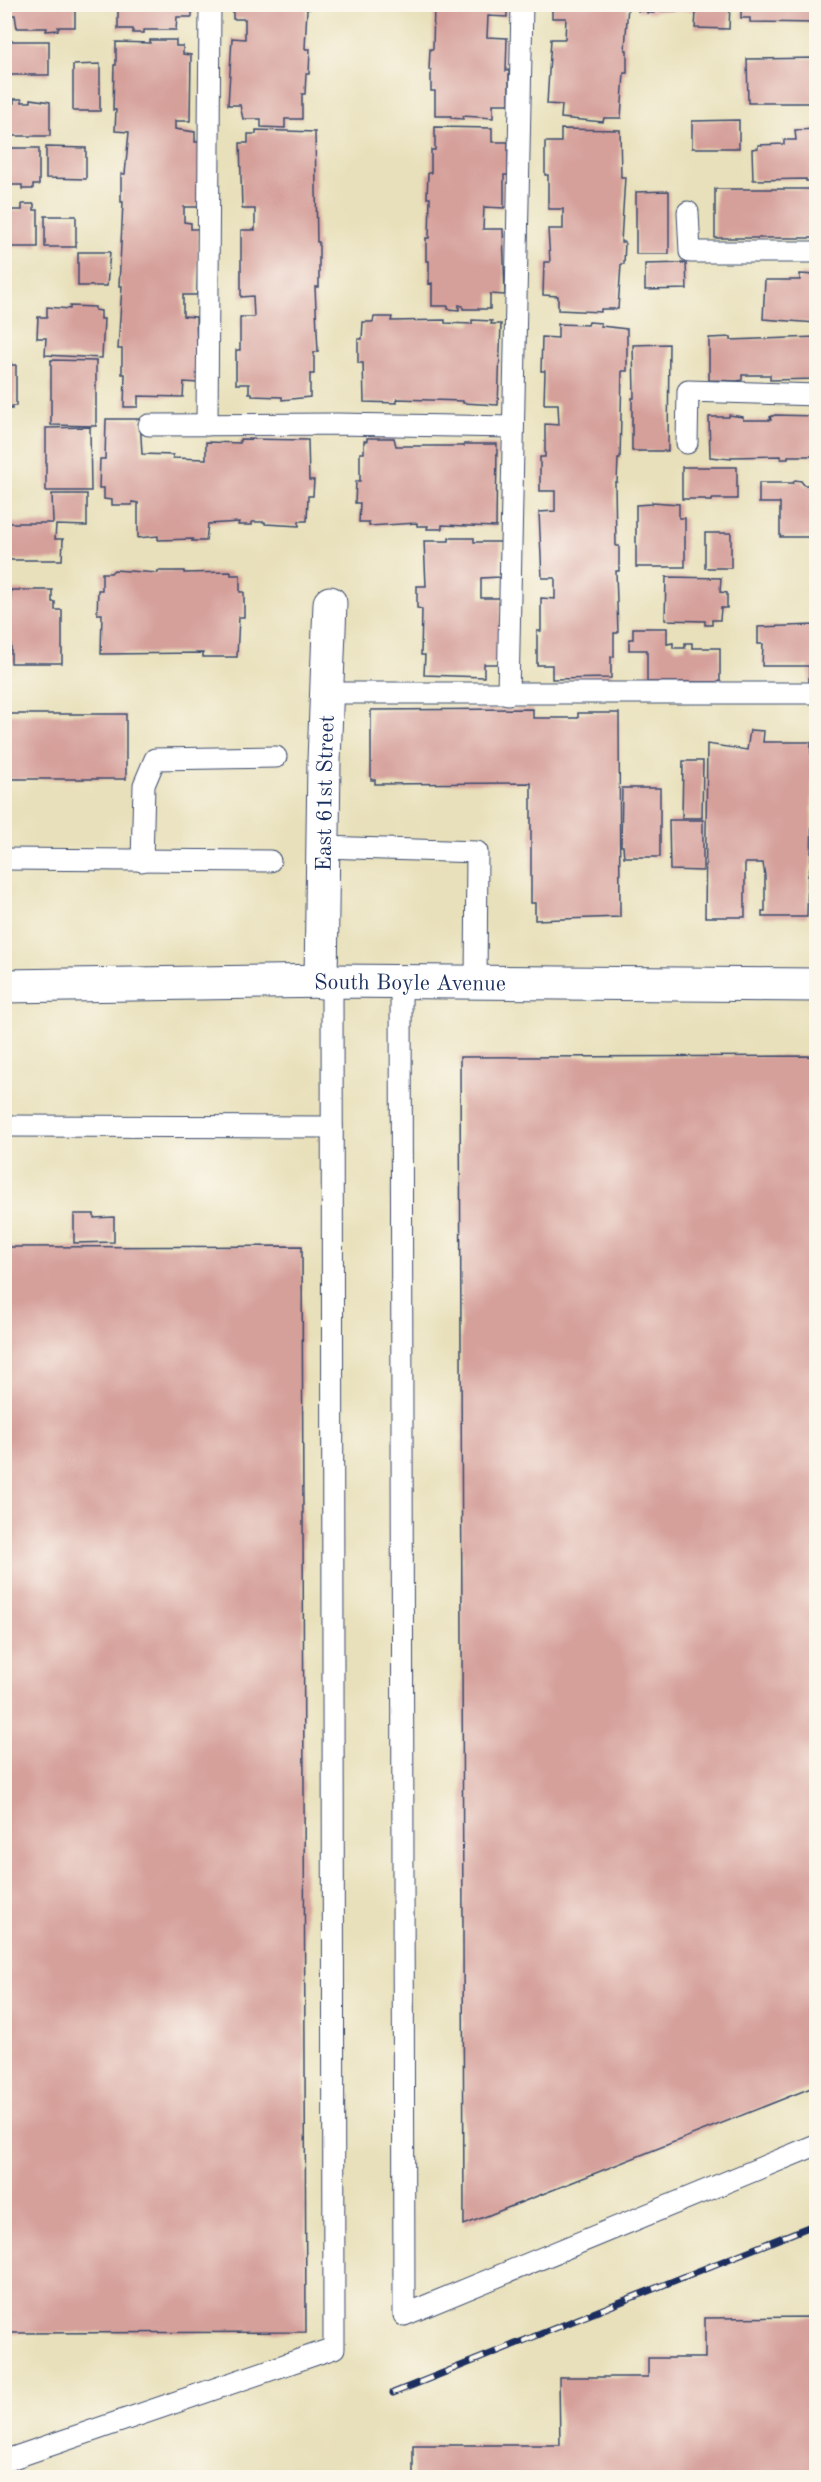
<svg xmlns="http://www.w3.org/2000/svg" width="821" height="2482" font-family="'Old Standard TT',serif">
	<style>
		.building { fill: #d59f9a }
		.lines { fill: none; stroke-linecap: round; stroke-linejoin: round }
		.lane-casing { stroke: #3a4a6c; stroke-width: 23 }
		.street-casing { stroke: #3a4a6c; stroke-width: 35 }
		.secondary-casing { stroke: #3a4a6c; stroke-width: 35 }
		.lane { stroke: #fff; stroke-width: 21 }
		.street { stroke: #fff; stroke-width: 33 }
		.secondary { stroke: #fff; stroke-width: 33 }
		.rail-casing { stroke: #1b2f5e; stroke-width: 7 }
		.rail { stroke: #fbf7ec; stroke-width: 4.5; stroke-dasharray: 14; stroke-linecap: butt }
		.labels { text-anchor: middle; stroke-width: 4.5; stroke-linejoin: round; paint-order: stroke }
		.street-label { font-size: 22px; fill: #1b2f5e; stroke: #fbf7ec }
	</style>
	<rect width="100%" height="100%" fill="#fbf7ec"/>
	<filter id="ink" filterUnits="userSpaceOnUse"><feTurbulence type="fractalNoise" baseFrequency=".0167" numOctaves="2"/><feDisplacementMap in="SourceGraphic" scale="12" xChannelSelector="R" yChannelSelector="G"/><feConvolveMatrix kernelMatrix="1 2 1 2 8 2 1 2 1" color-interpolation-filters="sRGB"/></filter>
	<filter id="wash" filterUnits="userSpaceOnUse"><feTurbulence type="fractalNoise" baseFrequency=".008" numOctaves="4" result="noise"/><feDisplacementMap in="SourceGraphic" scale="24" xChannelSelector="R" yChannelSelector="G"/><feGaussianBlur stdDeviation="1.35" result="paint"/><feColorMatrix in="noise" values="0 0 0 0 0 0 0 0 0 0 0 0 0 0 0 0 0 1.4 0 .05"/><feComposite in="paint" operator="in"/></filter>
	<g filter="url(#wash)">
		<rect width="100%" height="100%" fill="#e8e0ba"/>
		<g id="blocks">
			<g class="building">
				<path d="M4,4H75V27H58V30L46,31L47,28H17L15,15H4Z"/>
				<path d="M118,4H192V17H177L176,30H144V33H133V29H118Z"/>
				<path d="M233,4H310V9H307L305,49H310L309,74H306L305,94H302V119H285V128L261,127V119H243L240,105H228L232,38L245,39V19H233Z"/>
				<path d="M434,4H507V17L488,16L487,37L507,38L506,71L509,70V104H493V118L463,116V119L451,118V116H435V91H431V70H429L430,49H433Z"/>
				<path d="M552,4H628L625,50H627V73H624L621,118H604L603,122L561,118L562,105L547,104L551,39H565L566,18H552Z"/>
				<path d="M636,4H730L729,29L695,28L696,11H654V13H647V11H638Z"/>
				<path d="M741,4H816V23L750,22V18H741Z"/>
				<path d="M150,40H176V46H183V54L191,55L190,121H175V129L195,132V142H203L198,207H184V222L191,223V229H199L197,295H183V316L196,317L198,383L184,382L183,397L138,396V407H124L125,374H122V349H118L122,286H119L123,202H121V174H125L129,132L115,131L116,110H113L114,65H116V42L150,43Z"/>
				<rect x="9" y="41" width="40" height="34"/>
				<path d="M816,58V103H748L747,59Z"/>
				<path d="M100,64V111H73V65Z"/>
				<path d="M14,99H22V102H31V99L50,102V136H9V103H14Z"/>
				<path d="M739,120V148H692V121Z"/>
				<path d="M435,127L492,128V142H508V175H504V208L484,207L483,229H503L505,295L490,294V309H463V306L459,305V310L448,309V306H432V283L429,284V261H426V238H429L430,198H427L428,173H431V150H435Z"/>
				<path d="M561,129L620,130L621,177H625L621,242H625L624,264H621L618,309H601V312L558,310V296L543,295L544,262H550L548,229H563V209H548V175H545V142H561Z"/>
				<path d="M816,129V181H806V179L753,180L752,149L758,148V145L784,144V140H796L795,130Z"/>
				<path d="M256,130L315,132L317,242H319V287H315L318,352H314V374H310V397L282,400V397L252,396V393H249V384H236V350H240V317H254L253,296L241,297V230H255V209H242L240,143H248V134H256Z"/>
				<path d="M46,147L86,148V179L46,178Z"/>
				<path d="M4,148H39V185H33V189H22V185H4Z"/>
				<rect x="715" y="189" width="101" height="49"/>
				<path d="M669,191V254H636V192Z"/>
				<path d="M22,204H34V210H38V247H4V210H22Z"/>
				<rect x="45" y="216" width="31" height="31"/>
				<path d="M78,252H110L107,286H78Z"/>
				<path d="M686,263L687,289L645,290V264Z"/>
				<path d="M800,274L816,275V323L763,319L765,280H800Z"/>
				<path d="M70,306L95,307V310L101,311V319H104L102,358L45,355L46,338H37L38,317H47V307L70,309Z"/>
				<path d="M374,317H392L391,321L445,320V323L472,324V320L492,321L491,324H501L498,405L463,403V401L397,399V403L364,402L363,363H358V339H362L363,322H373Z"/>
				<path d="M589,322L601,323V326L627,329V371H622L620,459H618L617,482H615L616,546H619V571H616L618,633H614V657H611V678L552,679V665H537V631H541V598L555,599V578H542L539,512L555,511V491H540V457H545V424L559,425L558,404H544L545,371H541L542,337L558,338V324L588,325Z"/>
				<path d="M731,337V340L816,337V379L770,380V375H742V380L737,381L709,380V338Z"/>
				<path d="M669,344L668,451H632V398H634L633,345Z"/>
				<path d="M51,360L96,361V426L51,425Z"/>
				<path d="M4,362H11V365H16V406H12V409H4Z"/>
				<path d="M729,415L743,417V420H771L770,417L775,415L816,416V459H813V456H788V459H781V456L731,457V459L710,457L709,417H729Z"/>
				<path d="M106,419H140L142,454L173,455V458L206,459V442L240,443V439L308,440L309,480H314L313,496H308L307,521H299V526L265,524V522H252V525H238L239,522L208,524L206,541H192L193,539L158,540V536L138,538V503L132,502V505H112V500L104,499V488H99L100,459H105Z"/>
				<path d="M90,427L91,491H46V428Z"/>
				<path d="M4,432H8L9,473H4Z"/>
				<path d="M367,438H394L396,446H464V444H497L496,527L442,525V529H427L428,526H417V523L369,526V522H359L360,503H355L356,481H360V453H364V441H367Z"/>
				<path d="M682,467H737V499H712V501H706L705,499H682Z"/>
				<path d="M795,480L801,481L804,485H816V537H780V503H759V483H793Z"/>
				<path d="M52,494H87V526L56,525L55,539H63L62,560H4V523H53Z"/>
				<path d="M652,502L679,504V518H685V567H636V505L652,504Z"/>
				<rect x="705" y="533" width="26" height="35"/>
				<path d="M449,538H474V542H501L500,577L481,578V598H501L500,664H484V677L424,675L425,655H421L422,609L417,608V586H426L424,541H449Z"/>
				<path d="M114,570L158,573V571H184V573L231,572V575H240V592H244V617H239L237,657H203V653L101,654L102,614H97L98,590H102V573H111Z"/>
				<path d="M666,577L721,578L720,592L727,593V608H721L720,620H712V625H705V621L665,620Z"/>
				<path d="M11,590H52V602H55V610H62V663H11V643H8Z"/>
				<path d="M816,625V683H809V666H762L763,644H758V627Z"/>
				<path d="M633,628H667V644L673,643V648H685V643H692V648H720V682H647V650H629V639H633Z"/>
				<path d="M533,709V718H578V713H619L620,917L535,920V903H531V783L375,784V780H371V710Z"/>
				<rect x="4" y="714" width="122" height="65"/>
				<path d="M750,730L764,731L763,742H811V753H813L811,864L808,876L807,917H762V911H765V876L763,863H745V917H705L707,744L747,750Z"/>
				<path d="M683,761H703L702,818H682Z"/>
				<path d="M622,788H660V857H624L623,846H621Z"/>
				<path d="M669,820H703V871L670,870Z"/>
				<path d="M816,1056V2086L464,2225L460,1057Z"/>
				<path d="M74,1214H94V1218L114,1217V1242L74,1243Z"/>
				<path d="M302,1246L306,2332L4,2333V1247Z"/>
				<path d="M816,2317V2478H413V2445H560L559,2377H648V2358H705V2318Z"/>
			</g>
		</g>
	</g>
	<g filter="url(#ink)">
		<use href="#blocks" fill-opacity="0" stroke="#3a4a6c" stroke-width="1.5"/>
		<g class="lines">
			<defs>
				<g id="lane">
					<path d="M688,212L690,252H816"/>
					<path d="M149,425L337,424L513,427"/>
					<path d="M207,425L210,4"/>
					<path d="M687,443L688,391L816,395"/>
					<path d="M326,693H816"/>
					<path d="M508,694L522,4"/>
					<path d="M323,847L477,852L476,984"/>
					<path d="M4,859L270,861"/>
					<path d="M142,861L144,785L155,759L276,757"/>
					<path d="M401,983L404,2315L816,2145"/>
					<path d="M4,1126L332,1127"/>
					<path d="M4,2461L334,2348L332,981"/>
				</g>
				<g id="street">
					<path id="s1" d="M321,982L324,761L330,603"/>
				</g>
				<g id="secondary">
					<path id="s2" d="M4,986L332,981L816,985"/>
				</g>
			</defs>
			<use href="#lane" class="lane-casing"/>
			<use href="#street" class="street-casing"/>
			<use href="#secondary" class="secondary-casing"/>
			<use href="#lane" class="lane"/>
			<use href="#street" class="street"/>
			<use href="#secondary" class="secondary"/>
			<defs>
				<path id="rail" d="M393,2393L816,2224"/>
			</defs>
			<use href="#rail" class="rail-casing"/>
			<use href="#rail" class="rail"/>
		</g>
	</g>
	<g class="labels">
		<g class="street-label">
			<text dy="8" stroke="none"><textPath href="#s1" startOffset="189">East 61st Street</textPath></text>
			<text dy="8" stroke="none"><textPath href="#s2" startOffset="406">South Boyle Avenue</textPath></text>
		</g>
	</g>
	<rect width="821" height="2482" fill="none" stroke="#fbf7ec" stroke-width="24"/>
</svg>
